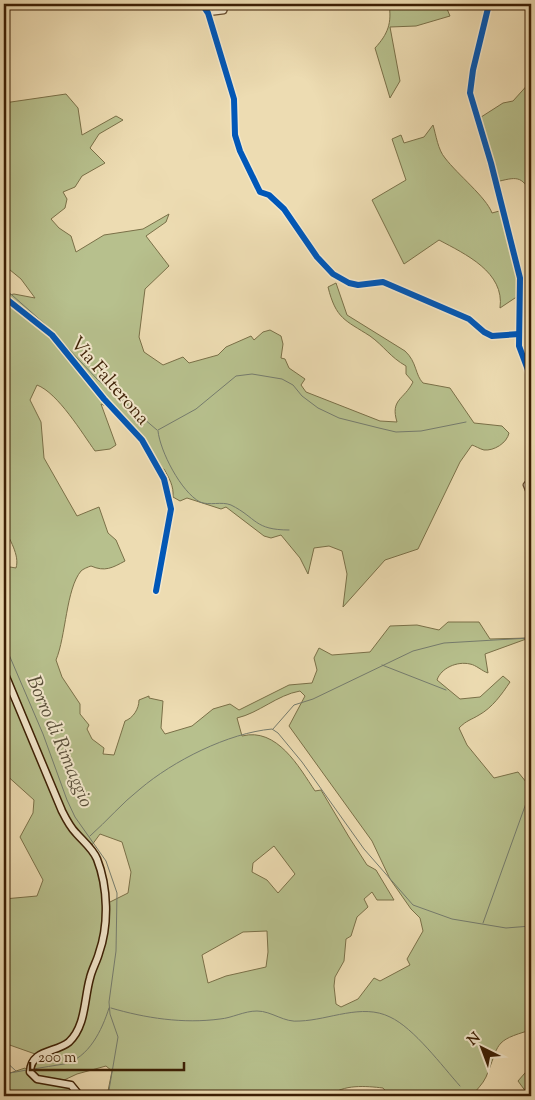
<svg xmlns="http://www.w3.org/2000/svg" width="535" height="1100" font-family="'Sorts Mill Goudy',serif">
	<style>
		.green { fill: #b7c08d; stroke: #7a7048; fill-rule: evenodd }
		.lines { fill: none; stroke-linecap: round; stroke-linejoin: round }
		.stream { stroke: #757c6e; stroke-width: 1 }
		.minor-casing { stroke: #684e30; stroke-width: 7 }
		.secondary-casing { stroke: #3c1f04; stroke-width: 9 }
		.minor { stroke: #f3e8cd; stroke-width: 4.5 }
		.secondary { stroke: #f3e8cd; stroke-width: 6 }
		.cycleway-casing { stroke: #f3e8cd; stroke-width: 9 }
		.cycleway { stroke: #0057b8; stroke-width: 6 }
		.labels { text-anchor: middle; stroke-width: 4; stroke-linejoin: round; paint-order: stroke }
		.street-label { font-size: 19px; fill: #3c1f04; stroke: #f3e8cd }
		.water-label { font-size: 20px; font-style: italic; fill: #584e39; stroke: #f3e8cd }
	</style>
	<rect width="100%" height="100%" fill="#eddcb2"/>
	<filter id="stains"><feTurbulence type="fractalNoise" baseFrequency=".004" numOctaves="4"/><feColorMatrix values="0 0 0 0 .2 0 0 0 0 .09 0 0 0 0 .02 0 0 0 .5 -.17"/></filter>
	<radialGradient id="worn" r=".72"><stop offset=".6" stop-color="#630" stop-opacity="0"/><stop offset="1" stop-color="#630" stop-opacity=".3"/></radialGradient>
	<g class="green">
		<path d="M389,4H445L450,16L416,26L390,27L400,81L390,98L375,48C388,34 392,23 389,4Z"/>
		<path d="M531,81V194C522,175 516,177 496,182L478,119L503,103L513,101Z"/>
		<path d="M66,94L78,108L82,135L116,116L123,120L99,134L90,148L105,163L82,176L75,187L63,192L67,199L65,208L51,219L59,228L71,236L76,252L104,235L143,229L169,214L166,222L146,236L169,266L145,289L139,337L144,352L163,365L183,357L189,363L218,355L226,347L251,336L254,340L263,332L270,330L281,336L283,344L281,358L285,359L289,368L305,379L301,385L306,392L380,421L397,422C390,399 404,400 413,382L406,374V366C390,357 384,346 370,336C345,320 336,319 328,287L336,283L347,315L405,351C417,362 415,375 423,383L450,388L474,423L502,426L509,433C507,443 494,451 484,450C480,449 475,446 472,445L460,462L418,549L385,560L343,607L347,574L342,551L329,546L314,548L308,574L300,558L281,535L271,538L264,536L226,507L221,509L187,498L180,501L173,497C174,486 169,478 164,469L160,470C149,458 147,444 138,433C131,423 113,408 101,404L116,445L110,449L95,451C82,433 58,393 37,385L30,400L41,422L44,458L77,516L99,507L108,533L116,540L125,561C112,568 105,572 91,566C88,567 83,569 81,571C66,589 66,636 56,660L62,677L80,704V714L89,725L87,729L92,739L104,748L103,754L114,755L125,721C133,718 139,709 139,700L149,696V698L163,701L161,728L165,734L192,726L213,709L230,704L239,710L289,685L312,683L317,670L314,658L319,648L332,655L370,652L390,626L417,625L439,630L448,622H479L490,639L529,638L485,654L488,673C482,671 476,665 470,664C457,661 441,668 437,680L460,699L480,697L503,676L510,682C502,694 492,708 479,715C471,720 467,720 459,728L467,745L494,778L518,772L531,788V1030C492,1041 500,1044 486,1077C483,1084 476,1090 472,1096H394L395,1094L389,1095L383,1088C366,1086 343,1084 330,1096H107L112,1071L106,1066L77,1074L62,1081L80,1096H4V1075L25,1068L30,1072L38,1055L4,1043V899L37,896L43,880L20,837L33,813L34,800L4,773V693L10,686L4,672V566L16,568C20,555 9,539 4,527V296L14,294L35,298L21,279L4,265V103ZM300,691L305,696L289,726L372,841L390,879L411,909L420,918L423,931L407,959L410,965L380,981L374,978L358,999L341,1007L336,1004L334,986L335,977L344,961L346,939L351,936L357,917L368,907L364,899L372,892L377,900H394L376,870L367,865L349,837L321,790L315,791C299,767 277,727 242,736L237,718C259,713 277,695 300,691ZM100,834L122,842L131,872L128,893L106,904L97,857L89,849ZM274,846L295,874L278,893L267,880L252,872L253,863ZM267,931L268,952L266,967L226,976L208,983L202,955L243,932Z"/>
		<path d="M433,125C436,135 438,150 445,158C458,175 486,197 492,213L503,210L514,254L521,294L500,308C505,272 465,254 439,240L404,264L372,200L406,180L392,139L401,135L404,143L424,137Z"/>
		<path d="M531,1066V1096H529L518,1081Z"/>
	</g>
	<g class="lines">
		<g class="stream">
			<path d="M357,4L358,7"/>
			<path d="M4,288L47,326L97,379L157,430"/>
			<path d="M158,430L196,409L236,376L252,374L282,379L293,385L302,396L318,408L339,418L379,428L396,432L421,431L466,422"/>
			<path d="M158,431C160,451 181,492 200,502C210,506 221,501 231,505C257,518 254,530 289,530"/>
			<path d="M4,568L8,582L4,626L7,650L43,734L67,800L75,817L106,861L117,893L116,951L109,1002L110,1014L118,1037L108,1096"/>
			<path d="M382,665L446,690"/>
			<path d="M273,729L294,705L313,699L413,651L444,643L529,638"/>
			<path d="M90,836C107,821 122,803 140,789C173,761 228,733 272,729L278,733L302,762L364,849L413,905L452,919L506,928L531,926"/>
			<path d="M483,923L529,795"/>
			<path d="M111,1008C145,1018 183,1024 220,1019C232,1018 244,1011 257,1011C272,1011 284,1023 300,1021C329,1020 362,1003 390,1017C414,1028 442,1066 460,1086"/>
			<path d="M4,1060L16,1071"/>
			<path d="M33,1069C43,1067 54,1066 64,1064C89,1058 102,1030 109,1008"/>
			<path d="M4,1074L27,1070"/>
		</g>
		<defs>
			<g id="minor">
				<path d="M202,4L208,13L234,99L235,135L240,151L260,192L269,195L284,209L317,257L333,274L349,283L358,285L383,282L469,319L484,332L492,336L519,334"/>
				<path d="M489,4L473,70L470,93L491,163L520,278L519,346L531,378"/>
				<path d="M208,13L224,11L226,4"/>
				<path d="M4,297L52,335L104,399L142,440L164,479L171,509L156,591"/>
				<path d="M531,479L526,485L531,497"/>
			</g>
			<path id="secondary" d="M4,672L62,811C66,819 70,827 76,833C83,841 93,849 97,859C108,887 109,925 99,953C97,961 92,969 90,978C84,999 86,1026 69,1042C56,1053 31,1049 30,1072L37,1079L71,1085L80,1096"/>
		</defs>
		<use href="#minor" class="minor-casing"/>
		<use href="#secondary" class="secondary-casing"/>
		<use href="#minor" class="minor"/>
		<use href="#secondary" class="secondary"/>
		<defs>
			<g id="cycleway">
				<path d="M202,4L208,13L234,99L235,135L240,151L260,192L269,195L284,209L317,257L333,274L349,283L358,285L383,282L469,319L484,332L492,336L519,334"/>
				<path d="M489,4L473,70L470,93L491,163L520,278L519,346L531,378"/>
				<path d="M4,297L52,335L104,399L142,440L164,479L171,509L156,591"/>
			</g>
		</defs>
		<use href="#cycleway" class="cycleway-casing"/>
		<use href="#cycleway" class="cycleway"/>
	</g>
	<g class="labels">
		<g class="street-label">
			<text transform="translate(111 380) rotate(49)" y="7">Via Falterona</text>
		</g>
		<g class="water-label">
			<text transform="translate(61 741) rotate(67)" y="7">Borro di Rimaggio</text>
		</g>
	</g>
	<rect width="535" height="1100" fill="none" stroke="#eddcb2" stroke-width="20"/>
	<rect x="5" y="5" width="525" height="1090" fill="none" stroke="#3c1f04" stroke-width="2.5"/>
	<rect x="10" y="10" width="515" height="1080" fill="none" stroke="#3c1f04"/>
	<g transform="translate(482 1048) rotate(318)" stroke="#f3e8cd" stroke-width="4" paint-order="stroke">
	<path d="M0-4L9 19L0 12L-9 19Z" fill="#3c1f04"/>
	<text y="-8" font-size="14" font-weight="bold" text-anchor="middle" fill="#3c1f04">N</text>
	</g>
	<path d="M30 1062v8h154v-8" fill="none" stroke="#3c1f04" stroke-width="2.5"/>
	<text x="38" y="1062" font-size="15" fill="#3c1f04" stroke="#f3e8cd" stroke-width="4" paint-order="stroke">200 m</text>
	<rect width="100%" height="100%" filter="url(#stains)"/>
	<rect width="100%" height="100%" fill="url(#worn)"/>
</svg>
